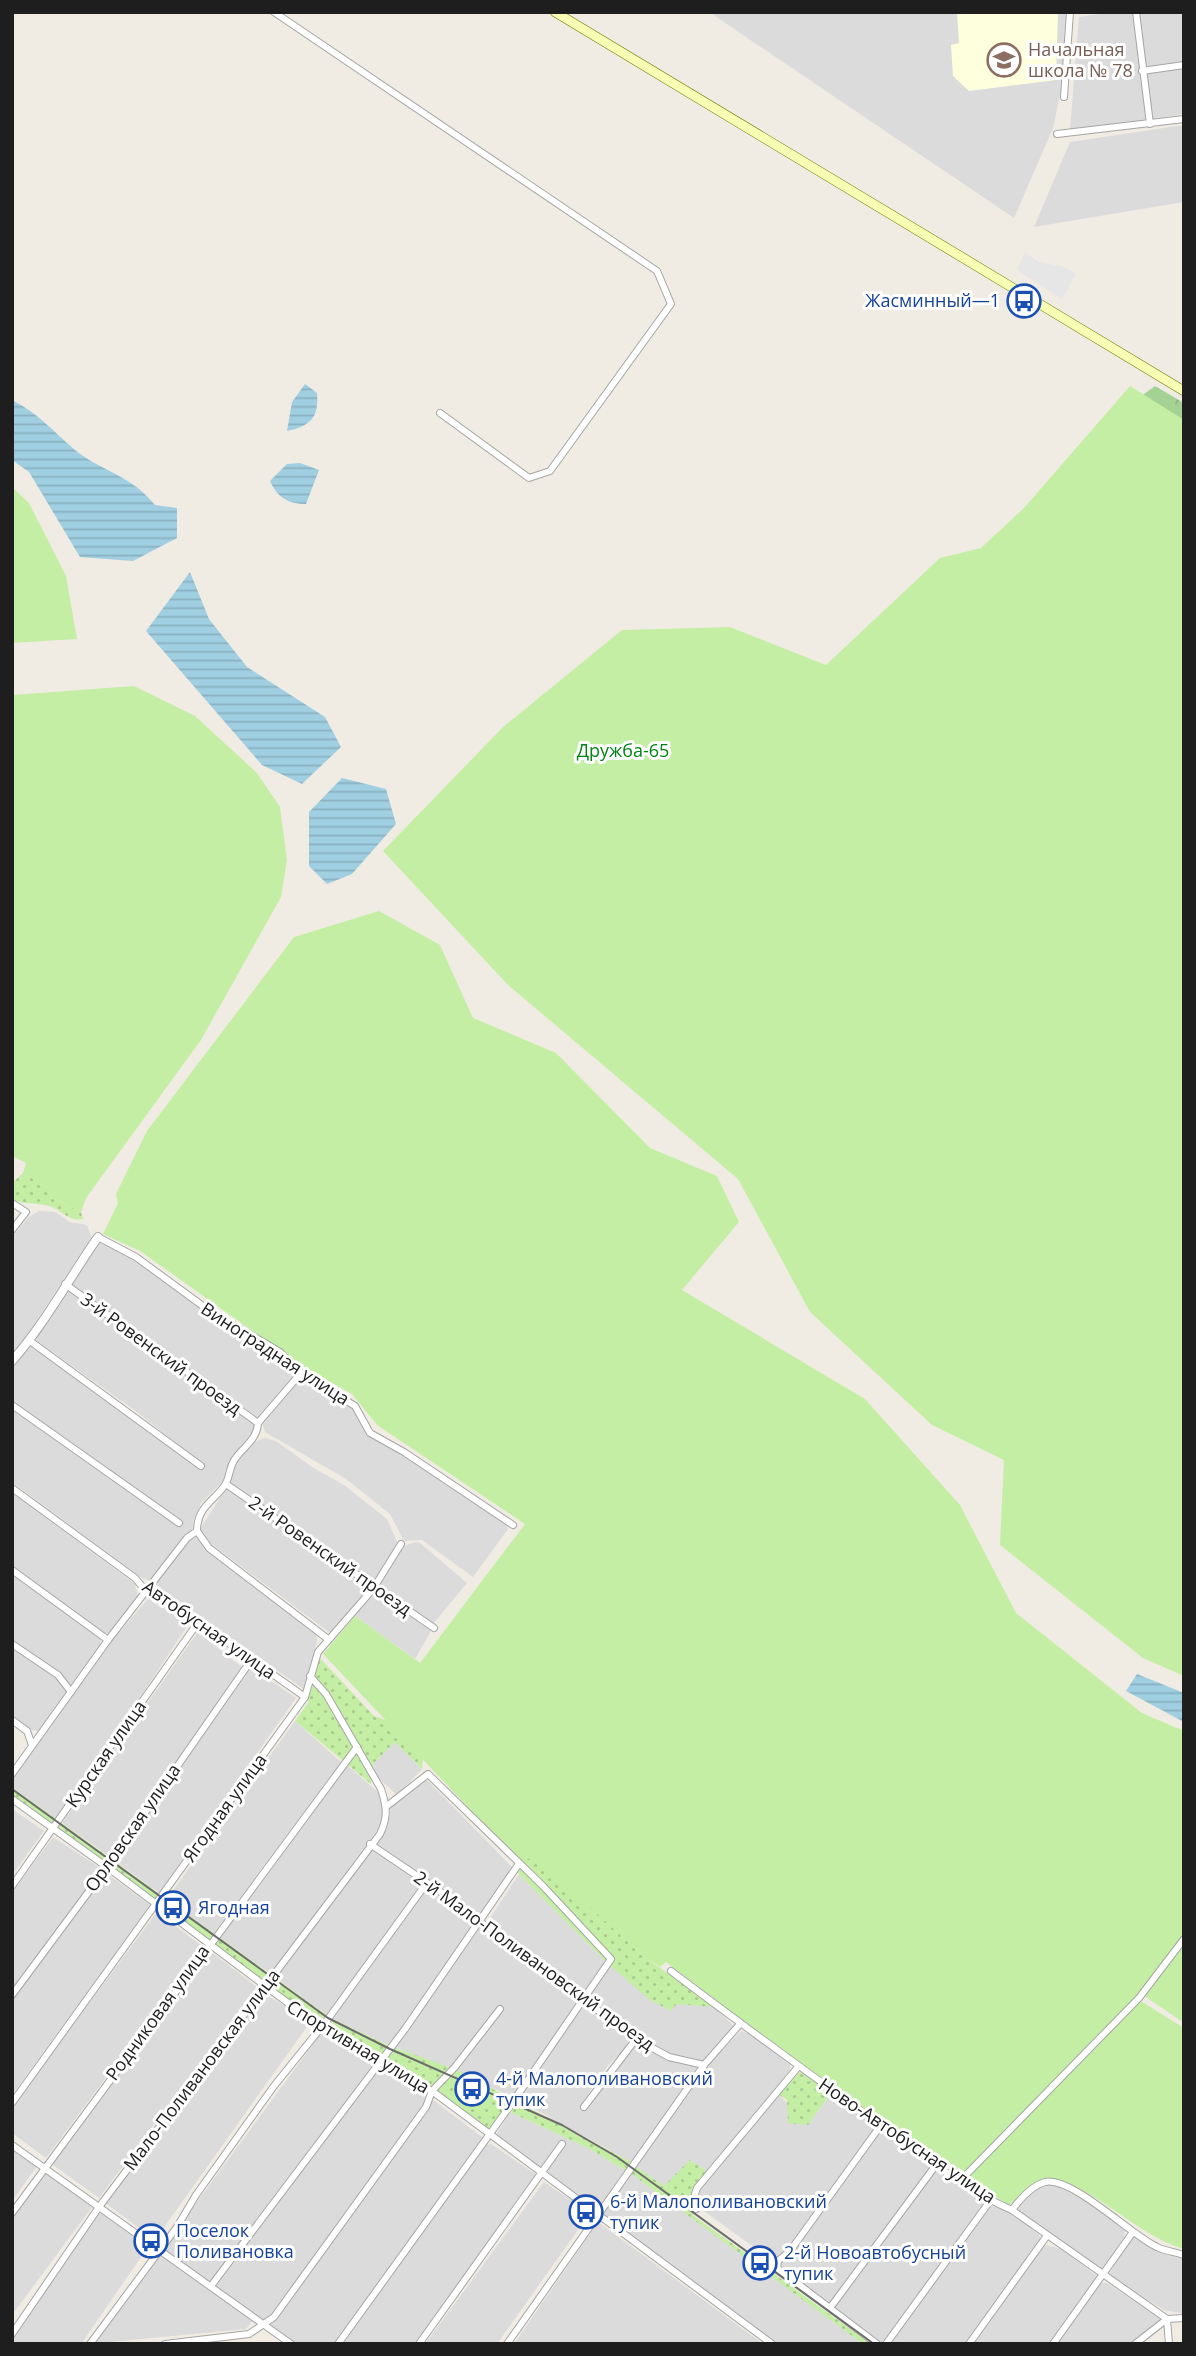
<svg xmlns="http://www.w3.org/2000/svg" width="1196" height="2356" font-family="'Open Sans',sans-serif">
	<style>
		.residential { fill: #dcdbdb }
		.education { fill: #fdffdd }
		.grass { fill: url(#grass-dots) }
		.forest { fill: url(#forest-crowns) }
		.garden { fill: #c5eea5 }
		.parking { fill: #e6e6e6 }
		.water { fill: url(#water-rules) }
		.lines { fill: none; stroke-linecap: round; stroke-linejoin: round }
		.minor-casing { stroke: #a5a5a5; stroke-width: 8 }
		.tertiary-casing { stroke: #a5a5a5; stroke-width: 10 }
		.secondary-casing { stroke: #677a00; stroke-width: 10 }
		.minor { stroke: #fff; stroke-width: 6 }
		.tertiary { stroke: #fff; stroke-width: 8 }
		.secondary { stroke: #f7feb3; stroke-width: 9 }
		.tram { stroke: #6c6c6c; stroke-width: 2 }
		.labels { text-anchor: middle; stroke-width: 6; stroke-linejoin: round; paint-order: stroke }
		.education-label { font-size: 18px; fill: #785e54; stroke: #fff; text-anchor: start }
		.transit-label { font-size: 18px; fill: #164399; stroke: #fff; text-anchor: start }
		.park-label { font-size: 18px; fill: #048414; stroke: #fff }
		.street-label { font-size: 18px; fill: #1e1e1e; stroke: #fff }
	</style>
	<defs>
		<pattern id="grass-dots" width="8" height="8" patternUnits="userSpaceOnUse" patternTransform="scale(1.75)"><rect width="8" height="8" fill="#c5eea5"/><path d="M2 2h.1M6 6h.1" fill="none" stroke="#a9cc8e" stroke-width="1.8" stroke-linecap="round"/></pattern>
		<pattern id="forest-crowns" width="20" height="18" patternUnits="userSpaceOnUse" patternTransform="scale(1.75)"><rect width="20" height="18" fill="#a4d295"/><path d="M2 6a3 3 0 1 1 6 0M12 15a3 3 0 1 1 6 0" fill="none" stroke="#8db480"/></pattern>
		<pattern id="water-rules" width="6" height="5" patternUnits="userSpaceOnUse" patternTransform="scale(1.75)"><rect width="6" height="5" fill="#a0cfe1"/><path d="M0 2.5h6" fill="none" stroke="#89b1c1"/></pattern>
	</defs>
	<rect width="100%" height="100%" fill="#f0ece3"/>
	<g class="residential">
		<path d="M709,12H1066L1061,90L1053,128L1014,218Z"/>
		<path d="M1113,12H1184V114L1070,130L1079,17Z"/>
		<path d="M1184,125V202L1034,227L1070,142Z"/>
		<path d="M39,1211L55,1212L70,1222L87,1225L93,1241L81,1253L12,1358V1237L29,1217Z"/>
		<path d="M100,1242L133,1258L204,1311L277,1354L294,1368V1377L259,1417L254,1418L72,1285L71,1282Z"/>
		<path d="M65,1291L71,1292L253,1423L254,1431L232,1457L223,1481L201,1503L193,1521L192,1532L179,1542L151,1581L142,1578L12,1482V1410L178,1527H182L181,1521L12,1402V1366L31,1347L203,1467V1464L133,1409L37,1341L36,1335Z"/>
		<path d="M300,1379L308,1380L327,1390L352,1409L371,1437L403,1454L507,1525L508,1529L473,1577L422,1540L404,1541L390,1514L346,1479L265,1432L262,1423Z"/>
		<path d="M265,1438L276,1441L312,1467L344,1485L387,1519L397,1542L375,1584H369L231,1484L232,1468L254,1442Z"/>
		<path d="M227,1487L367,1586L369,1591L334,1633H330L206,1540L200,1529Z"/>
		<path d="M12,1493L135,1584L138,1597L110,1633H103L12,1566Z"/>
		<path d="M199,1535L209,1551L316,1633L317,1641L305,1690L154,1584L190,1539Z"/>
		<path d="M415,1542L420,1543L467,1583L433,1624L376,1587L402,1547Z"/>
		<path d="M12,1572L100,1636L101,1647L72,1686L12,1640Z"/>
		<path d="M376,1592L431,1631L415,1659L355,1616Z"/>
		<path d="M153,1593L190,1622L58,1820L12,1787V1778L111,1642Z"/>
		<path d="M198,1632L243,1668L110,1857L62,1823Z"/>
		<path d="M12,1645L57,1677L67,1691L39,1731L29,1730L12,1717Z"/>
		<path d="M251,1667L296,1698L159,1893L115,1861Z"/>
		<path d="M295,1721L341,1762L213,1934L167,1899Z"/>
		<path d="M395,1742L422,1769L397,1795L375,1775L373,1764Z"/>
		<path d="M346,1764L379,1793L384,1805L383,1822L271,1974L218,1937Z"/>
		<path d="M422,1779L428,1781L515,1870L481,1919L376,1843L389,1821L391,1806Z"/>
		<path d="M12,1809L44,1831L12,1875Z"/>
		<path d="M53,1837L102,1869L12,1990V1893Z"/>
		<path d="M372,1847L422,1884L328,2016L276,1978L363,1851Z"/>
		<path d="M106,1873L150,1905L12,2095V2000Z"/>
		<path d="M519,1874L606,1962L586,1995L485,1926Z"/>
		<path d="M427,1887L437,1892L474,1922V1926L390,2046L332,2019Z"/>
		<path d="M157,1912L203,1947L46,2158L12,2133V2107Z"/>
		<path d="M479,1929L578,2003L513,2097L395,2047Z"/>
		<path d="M209,1950L257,1987L99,2198L49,2162Z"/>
		<path d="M611,1965L650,1999L671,2011L676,2004H707L714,2007L734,2026L705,2061L670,2056L640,2039L591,2001L590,1996Z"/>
		<path d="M266,1995L311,2021L155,2240L104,2202Z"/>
		<path d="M587,2005L630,2036L626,2048L608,2065L580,2106L587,2110L634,2046L640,2044L673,2061L697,2067L669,2114L631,2162L518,2100L534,2072L582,2007Z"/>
		<path d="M741,2031L752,2035L790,2065V2070L708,2172L664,2186L635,2166L707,2066Z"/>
		<path d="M322,2032L375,2063L216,2278L208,2282L163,2248Z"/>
		<path d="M382,2065L426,2090L423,2106L273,2317L262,2322L217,2289V2285Z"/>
		<path d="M831,2093L872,2121L875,2130L786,2250L773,2261L697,2206L695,2200L698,2190L778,2094L808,2125Z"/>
		<path d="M433,2100L482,2137V2143L334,2344H295L271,2331L270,2326Z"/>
		<path d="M510,2112L588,2148L625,2170L599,2207L595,2208L496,2135Z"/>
		<path d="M886,2131L930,2163V2170L829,2305L781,2271L780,2264L794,2252L879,2132Z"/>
		<path d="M491,2144L538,2176L417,2344H341L486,2145Z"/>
		<path d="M12,2148L37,2166L12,2201Z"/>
		<path d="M44,2170L92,2207L12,2315V2214Z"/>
		<path d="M935,2170H939L983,2200L984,2204L884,2344L880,2343L836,2312L835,2306Z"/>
		<path d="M629,2172L766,2271L863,2344H775L604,2219L601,2214Z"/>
		<path d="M544,2182L590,2213L497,2344H425Z"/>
		<path d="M1047,2183L1057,2185L1108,2214L1125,2228L1124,2240L1103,2270L1099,2271L1018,2212L1019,2204L1034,2190Z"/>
		<path d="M995,2205L1011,2212L1039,2235L1041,2240L966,2344H890L988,2208Z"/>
		<path d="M99,2212L148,2247L81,2344H12V2332Z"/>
		<path d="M598,2222L763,2344H514Z"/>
		<path d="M1135,2236L1167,2255L1184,2259V2314L1164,2310L1108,2276L1131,2237Z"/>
		<path d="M1047,2245L1061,2249L1097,2276L1050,2344H972L1042,2247Z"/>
		<path d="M155,2252L252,2321L246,2329L89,2344Z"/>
		<path d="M1102,2283H1107L1163,2320L1133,2344H1055L1098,2284Z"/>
	</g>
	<path class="education" d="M957,12H1058L1056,80L969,91L953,76L951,45L959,43Z"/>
	<g class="grass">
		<path d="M23,1173L52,1190L50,1197L81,1212L83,1219C70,1222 64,1212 52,1207C39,1202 25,1205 12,1200V1183Z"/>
		<path d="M320,1658L374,1716L389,1721L423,1757L422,1769L395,1742L373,1764L371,1784L295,1721L308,1703L316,1664Z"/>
		<path d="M12,1787L332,2019L390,2046L457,2070L631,2162L625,2170L588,2148L506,2110L489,2133L428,2086L322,2025L12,1798Z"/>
		<path d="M535,1857L645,1957L714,2007L677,2004L671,2011L650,2000L606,1962L515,1870L518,1860Z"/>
		<path d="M800,2072L831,2093L808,2125L788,2123L787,2100L778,2094Z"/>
		<path d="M690,2160L708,2172L690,2199L694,2216L871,2344H863L629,2172L635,2166L664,2186Z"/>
	</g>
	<path class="forest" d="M1155,386L1184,403V424L1140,397Z"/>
	<g class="garden">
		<path d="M1130,386L1184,420V1676L1143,1658L1000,1545L1004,1460L932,1425L810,1312L738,1179L508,985L383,851L503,727L622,630L730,627L826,665L940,558L981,548L1024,508Z"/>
		<path d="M12,487L29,503L66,576L77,639L12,643Z"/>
		<path d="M134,686L195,716L257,773L280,807L287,860L281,897L201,1040L86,1198L81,1212L50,1197L52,1190L23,1173L26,1163L12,1156V695Z"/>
		<path d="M379,911L440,945L473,1018L556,1053L650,1148L717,1176L739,1222L682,1290L865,1399L960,1505L1016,1613L1142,1713L1184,1731V1937L1136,1998L1184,2028V2249C1134,2235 1097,2185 1045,2178L1009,2205C891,2131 778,2047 666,1962L660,1967L645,1957L535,1858L518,1860L323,1654L355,1616L420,1663L525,1524L377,1425L352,1394L303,1367L140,1251L103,1234L118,1203L116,1194L147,1131L294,937Z"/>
		<path d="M1184,1944V2023L1143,1995Z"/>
	</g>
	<path class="parking" d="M1025,252L1039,262L1065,267L1076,274L1062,299L1017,270Z"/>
	<g class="water">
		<path d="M305,384L317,393C319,417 311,426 287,431L292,402Z"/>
		<path d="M12,400C38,413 54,432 75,450C103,472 131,475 155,505L177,508V538L133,561L80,557L29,472L12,460Z"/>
		<path d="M300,463L319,470L306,504C288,504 277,497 270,481L287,464Z"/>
		<path d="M190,572L209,619L247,667L325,717L341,747L302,784L262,765L146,631Z"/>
		<path d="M342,778L386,789L396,824L352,874L327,884L309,866V812Z"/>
		<path d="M1137,1674L1184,1693V1722L1126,1691Z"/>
	</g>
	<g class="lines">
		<defs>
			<g id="minor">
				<path d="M274,12L657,271L671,304L550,471L529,478L440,413"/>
				<path d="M1136,12L1150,124"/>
				<path d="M1142,71L1184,65"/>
				<path d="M1064,97L1070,12"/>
				<path d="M1057,134L1184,119"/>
				<path d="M12,1203L26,1212L12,1230"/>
				<path d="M98,1237L136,1257L207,1309L280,1352L301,1373L355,1406L370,1433L404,1452L513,1525"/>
				<path d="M65,1284L258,1423"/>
				<path d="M30,1341L201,1466"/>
				<path d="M12,1405L179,1523"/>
				<path d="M226,1484L434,1628"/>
				<path d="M12,1488L135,1578L146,1591L156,1592L305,1697"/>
				<path d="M197,1531L209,1548L328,1639"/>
				<path d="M12,1570L108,1640"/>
				<path d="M12,1644L58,1675L71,1692"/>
				<path d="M12,1720L27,1731L32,1745"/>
				<path d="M12,1774L108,1640L187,1538L197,1531C197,1507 213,1502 225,1485C230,1477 229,1467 235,1459C244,1446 257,1440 258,1423L301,1373"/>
				<path d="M12,1799L107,1867L320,2027L432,2091L772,2344"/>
				<path d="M370,1844L438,1890L636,2039L669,2057L704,2065"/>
				<path d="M12,1886L199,1621"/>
				<path d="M671,1971C741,2024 811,2075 882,2126C924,2156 965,2190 1012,2210L1167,2319"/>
				<path d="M12,1995L107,1867L252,1659"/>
				<path d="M12,2103L305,1697L318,1652L373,1589L401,1544"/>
				<path d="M584,2107L636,2039"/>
				<path d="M12,2145L291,2344"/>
				<path d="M960,2181L1139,1998L1184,1939"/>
				<path d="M696,2209L693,2200L697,2188L798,2067"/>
				<path d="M1012,2210C1020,2199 1031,2186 1045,2182C1072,2176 1132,2236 1157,2247C1165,2251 1175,2252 1184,2255"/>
				<path d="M12,2213L357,1747"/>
				<path d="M211,2286L405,2029L518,1865"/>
				<path d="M830,2308L936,2165"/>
				<path d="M1167,2319L1169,2344"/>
				<path d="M1167,2319L1184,2318"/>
				<path d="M12,2334L99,2207L380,1834C388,1817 387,1807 381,1789L326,1694L310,1676"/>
				<path d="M90,2344L177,2227L196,2195L274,2086L328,2019L426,1884"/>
				<path d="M165,2344L249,2334L274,2317L426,2107L432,2091L455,2067L500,2009"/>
				<path d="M338,2344L510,2106L611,1959L543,1886L428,1774L387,1806"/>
				<path d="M419,2344L562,2144"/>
				<path d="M507,2344L704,2065L740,2024"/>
				<path d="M877,2344L777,2268L778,2261L790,2251L881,2125"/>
				<path d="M886,2344L990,2201"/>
				<path d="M969,2344L1046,2237"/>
				<path d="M1053,2344L1133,2232"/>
				<path d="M1135,2344L1167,2319"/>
			</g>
			<path id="tertiary" d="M12,1361C44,1325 70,1277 98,1237"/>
			<path id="secondary" d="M555,12L1184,391"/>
		</defs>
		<use href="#minor" class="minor-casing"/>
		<use href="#tertiary" class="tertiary-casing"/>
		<use href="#secondary" class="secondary-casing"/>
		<use href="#minor" class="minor"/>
		<use href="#tertiary" class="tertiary"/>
		<use href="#secondary" class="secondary"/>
		<path class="tram" d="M12,1789L328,2018L390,2049L562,2125L617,2157L874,2344"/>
	</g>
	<defs>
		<symbol id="school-ring" viewBox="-11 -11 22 22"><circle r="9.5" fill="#fff" stroke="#8d6e63" stroke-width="1.5"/><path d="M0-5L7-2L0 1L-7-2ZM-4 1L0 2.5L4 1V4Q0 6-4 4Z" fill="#8d6e63"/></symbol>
		<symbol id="bus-ring" viewBox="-11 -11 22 22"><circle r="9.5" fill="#fff" stroke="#1a4fb4" stroke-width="1.5"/><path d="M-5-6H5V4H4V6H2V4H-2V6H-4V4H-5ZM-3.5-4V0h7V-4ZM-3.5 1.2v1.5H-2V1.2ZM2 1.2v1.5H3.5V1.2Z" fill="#1a4fb4"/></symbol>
	</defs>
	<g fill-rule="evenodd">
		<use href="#school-ring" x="985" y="41" width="38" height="38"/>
		<use href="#bus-ring" x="1005" y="282" width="38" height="38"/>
		<use href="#bus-ring" x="154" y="1889" width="38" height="38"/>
		<use href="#bus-ring" x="453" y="2070" width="38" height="38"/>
		<use href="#bus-ring" x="567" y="2193" width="38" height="38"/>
		<use href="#bus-ring" x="132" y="2222" width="38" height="38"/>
		<use href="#bus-ring" x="741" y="2244" width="38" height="38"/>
	</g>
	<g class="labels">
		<g class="education-label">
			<text x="1028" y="56">Начальная<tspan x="1028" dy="21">школа № 78</tspan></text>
		</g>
		<g class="transit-label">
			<text x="1000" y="307" text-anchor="end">Жасминный—1</text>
			<text x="198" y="1914">Ягодная</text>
			<text x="496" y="2085">4-й Малополивановский<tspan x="496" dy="21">тупик</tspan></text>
			<text x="610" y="2208">6-й Малополивановский<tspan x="610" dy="21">тупик</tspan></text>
			<text x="176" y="2237">Поселок<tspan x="176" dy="21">Поливановка</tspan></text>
			<text x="784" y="2259">2-й Новоавтобусный<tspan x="784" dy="21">тупик</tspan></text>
		</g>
		<g class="park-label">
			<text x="623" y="757">Дружба-65</text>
		</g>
		<g class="street-label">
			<text transform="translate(161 1354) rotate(36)" y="6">3-й Ровенский проезд</text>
			<text transform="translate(275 1354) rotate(33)" y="6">Виноградная улица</text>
			<text transform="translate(330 1556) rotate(35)" y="6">2-й Ровенский проезд</text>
			<text transform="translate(209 1630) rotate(35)" y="6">Автобусная улица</text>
			<text transform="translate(106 1754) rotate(-55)" y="6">Курская улица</text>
			<text transform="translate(225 1808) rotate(-54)" y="6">Ягодная улица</text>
			<text transform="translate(133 1828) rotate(-55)" y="6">Орловская улица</text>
			<text transform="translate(534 1961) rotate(36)" y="6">2-й Мало-Поливановский проезд</text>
			<text transform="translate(158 2013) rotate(-54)" y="6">Родниковая улица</text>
			<text transform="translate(358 2047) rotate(31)" y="6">Спортивная улица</text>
			<text transform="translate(202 2070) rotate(-53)" y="6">Мало-Поливановская улица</text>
			<text transform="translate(907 2141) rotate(34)" y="6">Ново-Автобусная улица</text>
		</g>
	</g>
	<rect width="1196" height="2356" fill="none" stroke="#1e1e1e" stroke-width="28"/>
</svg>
